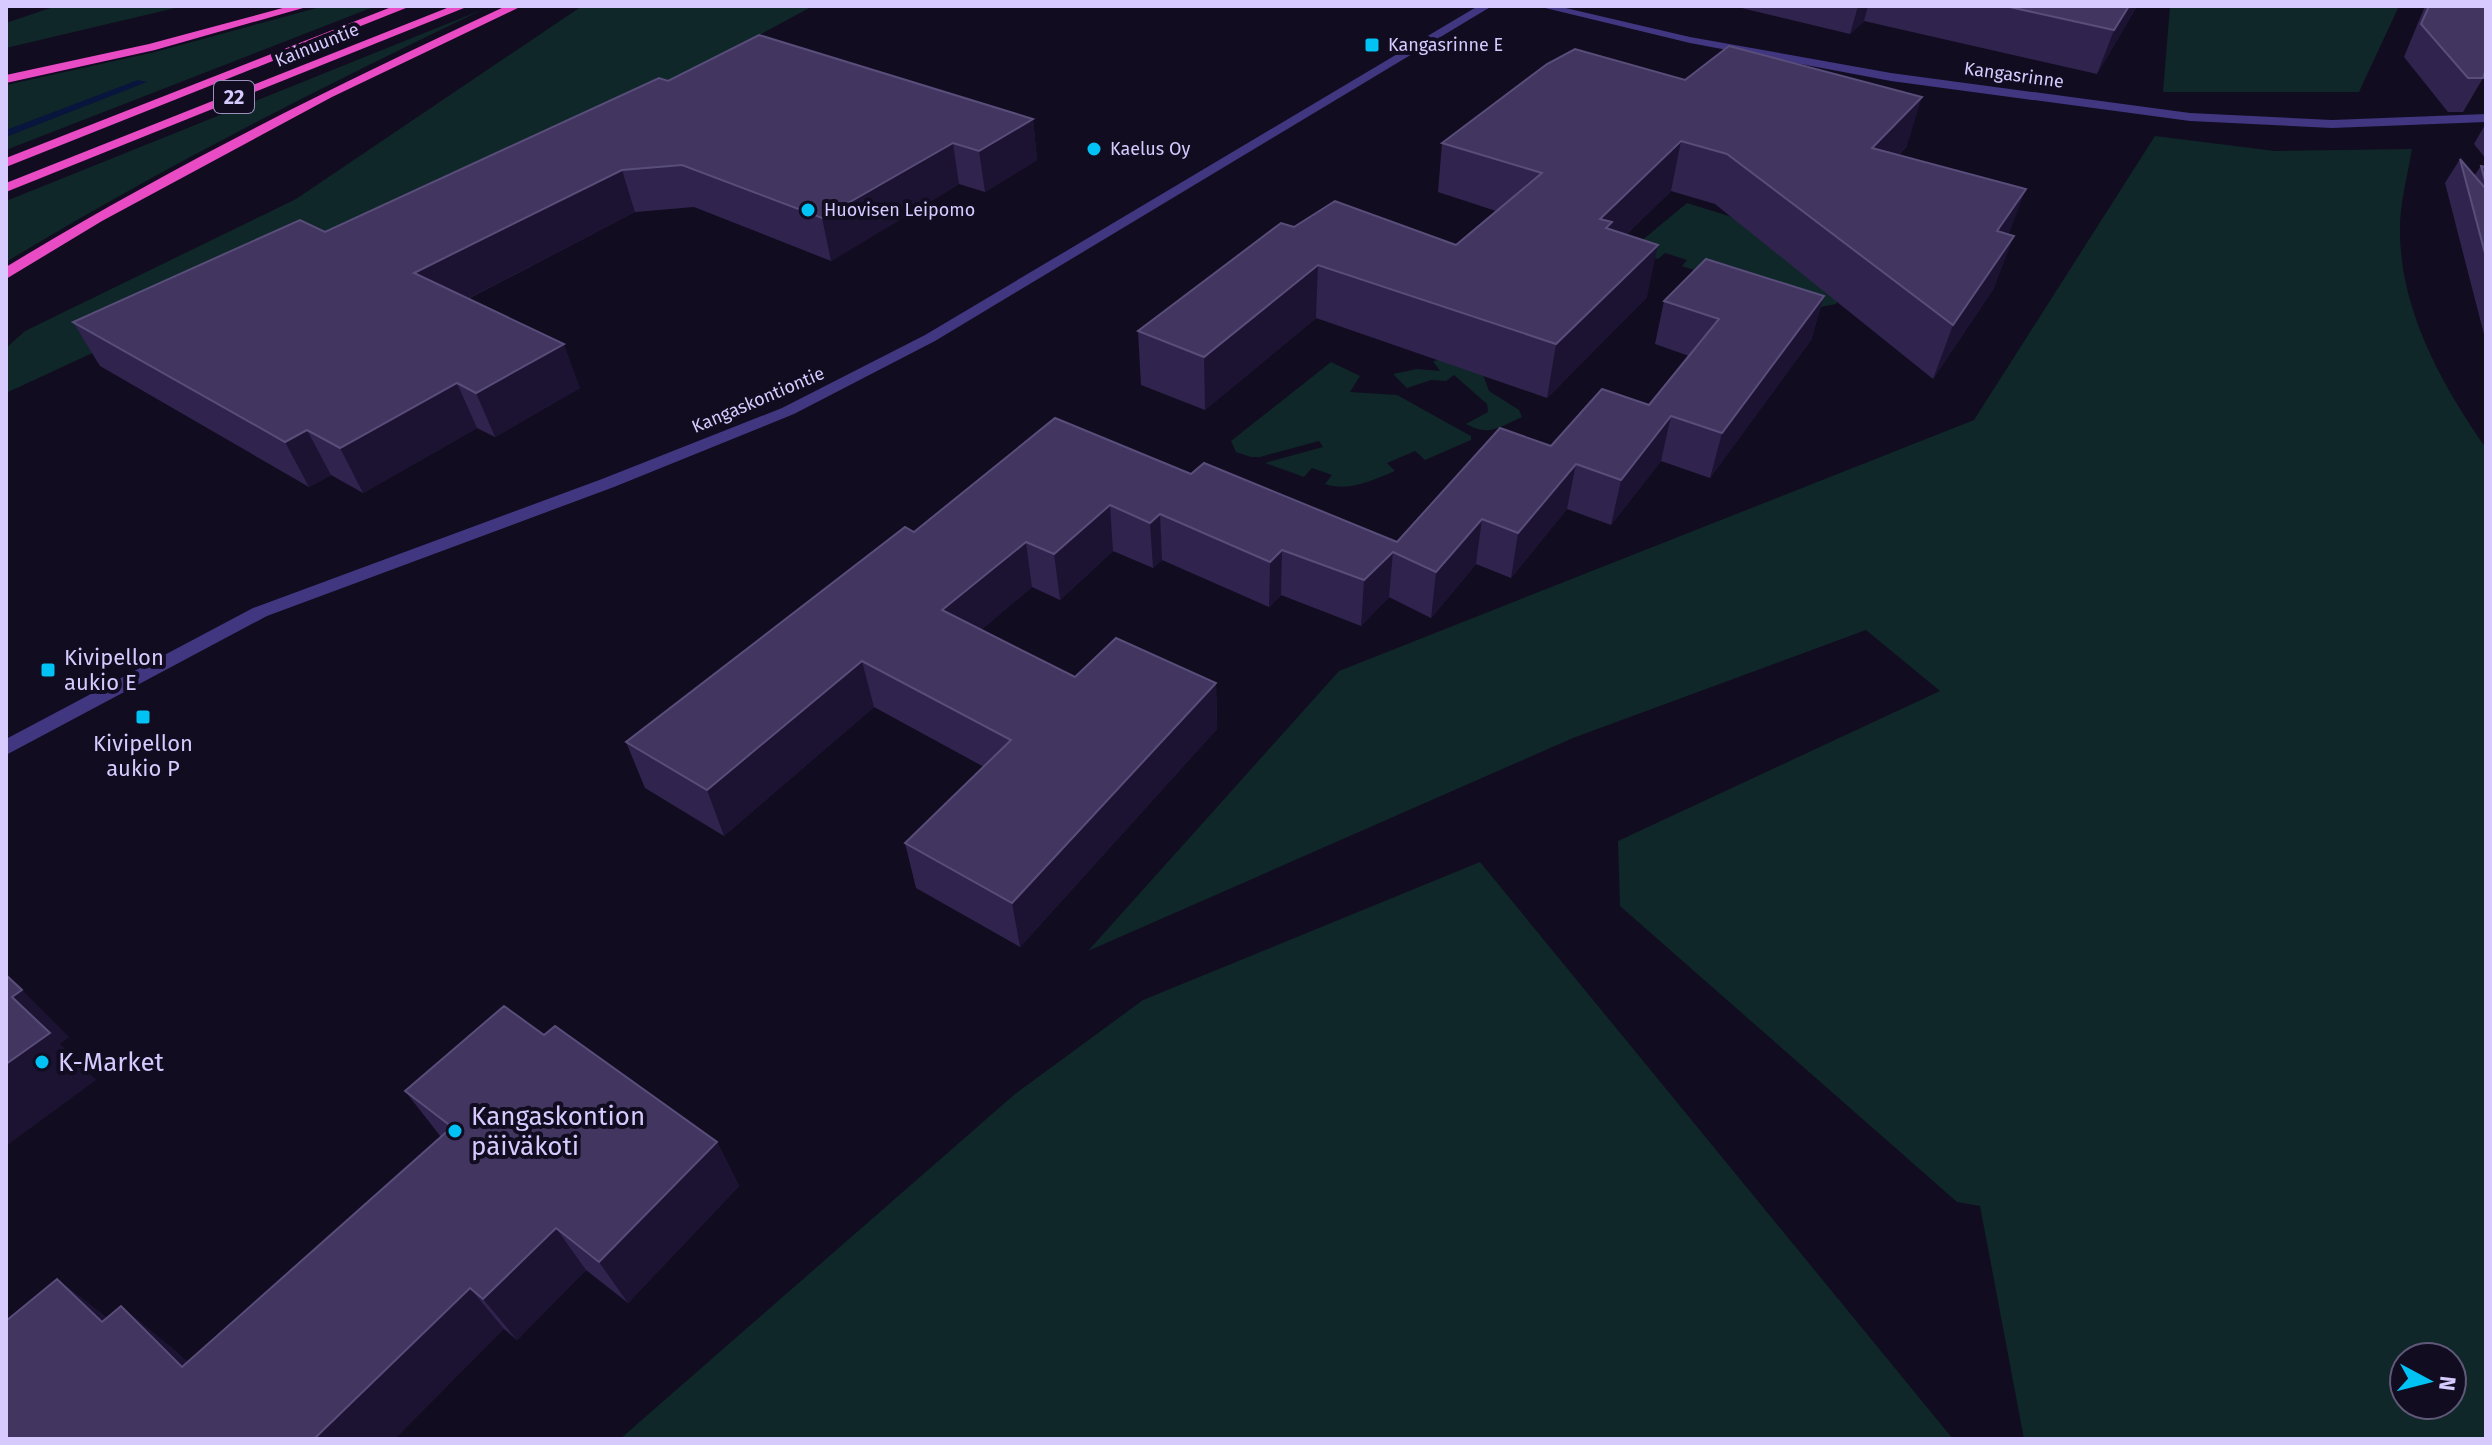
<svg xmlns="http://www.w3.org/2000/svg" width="2492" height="1445" font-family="'Fira Sans',sans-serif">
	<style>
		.green { fill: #0f2729; fill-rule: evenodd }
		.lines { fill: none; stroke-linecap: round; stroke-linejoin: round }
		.stream { fill: #08153c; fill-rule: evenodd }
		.tertiary { fill: #413680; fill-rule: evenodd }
		.trunk { fill: #e84bc4; fill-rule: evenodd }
		.wall { fill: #30244e }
		.shaded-wall { fill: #1c1333 }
		.building { fill: #423661; stroke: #594d7a; stroke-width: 2 }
		.poi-dot { fill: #00c2f5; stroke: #110c1f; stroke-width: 3 }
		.labels { text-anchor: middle; stroke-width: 8; stroke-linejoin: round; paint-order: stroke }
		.far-street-label { font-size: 18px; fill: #d6caff; stroke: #110c1f }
		.far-poi-label { font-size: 18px; fill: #d6caff; stroke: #110c1f; text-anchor: start }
		.shield { fill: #110c1f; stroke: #9b91bc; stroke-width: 2 }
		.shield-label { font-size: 20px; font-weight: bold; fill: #d6caff }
		.poi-label { font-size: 22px; fill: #d6caff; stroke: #110c1f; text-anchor: start }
		.near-poi-label { font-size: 26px; fill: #d6caff; stroke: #110c1f; text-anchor: start }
	</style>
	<rect width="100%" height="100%" fill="#110c1f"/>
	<g class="green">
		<path d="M56,6H184L6,48V23Z"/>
		<path d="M324,6H376L6,150V85L155,52Z"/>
		<path d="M582,6H813L643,98L6,393V348L25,331L296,199Z"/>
		<path d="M2170,6H2399L2359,92H2163Z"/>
		<path d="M484,9C321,87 161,168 6,262V201Z"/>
		<path d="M2155,136L2275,151L2412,149C2408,174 2400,202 2400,228C2399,308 2441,384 2486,448V1439H2024L1980,1206L1957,1202L1620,906L1618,841L1940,691L1866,630L1573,738L1088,951L1339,671L1974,420ZM2404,1357H2452V1405H2404Z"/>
		<path d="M1687,203L1729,216L1848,272L1836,304L1815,308L1731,282L1741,269L1724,264L1715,277L1682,266L1687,260L1665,253L1658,259L1635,251L1634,247Z"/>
		<path d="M1444,359L1476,368L1484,377L1489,391L1519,410L1522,417C1499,427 1490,437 1466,424L1488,412L1487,404L1454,375L1446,381L1431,380L1407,388L1393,374L1417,369L1440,371L1433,361Z"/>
		<path d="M1331,362L1360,376L1350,392L1397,395L1471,436V440L1425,460L1415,451L1387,463L1395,471C1373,480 1349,492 1325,484L1332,475L1312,468L1304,477L1265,463L1323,447L1319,441L1260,457H1251L1236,452L1231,441Z"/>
		<path d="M1480,862L1953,1439H620L1015,1094L1143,1000Z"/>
	</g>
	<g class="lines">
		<path class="stream" d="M138,80L147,82L6,137V130Z"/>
		<g class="tertiary">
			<path d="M1478,6H1492L935,341L794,414L614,487L267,616L6,755V739L253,608L602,479L782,408L925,335Z"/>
			<path d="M1537,6H1557L1690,37L1891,73L2190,113L2332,120L2486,114V122L2332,128L2190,121L1891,81L1690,43Z"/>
		</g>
		<g class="trunk">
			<path d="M290,6H310L155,50L6,83V75L149,44Z"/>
			<path d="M394,6H411L6,167V158Z"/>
			<path d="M452,6H469L6,192V183Z"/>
			<path d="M506,6H522L332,97L102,221L6,279V267C168,168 334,86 506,6Z"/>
		</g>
	</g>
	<g class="wall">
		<path d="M1733,6H2137L2097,74L1864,21L1850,34Z"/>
		<path d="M2425,6H2486L2483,78L2463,112H2448L2404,57Z"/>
		<path d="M1547,64L1907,146L1899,155L2009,234L1994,288L1933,379L1715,204L1671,191L1626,235L1647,297L1547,398L1316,318L1205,410L1141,385L1138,331L1294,227L1456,245L1496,211L1438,192L1442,143Z"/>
		<path d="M668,81L1033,119L1037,160L985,192L959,184L831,261L694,207L635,212L468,299L580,388L495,437L477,428L363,493L331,475L309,487L100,366L73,322L325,232Z"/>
		<path d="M2486,123V159L2474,144Z"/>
		<path d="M2460,159L2474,176L2481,166L2486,167V342L2445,183Z"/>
		<path d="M1824,296L1811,340L1710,478L1661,461L1611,525L1567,509L1511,578L1476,564L1431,618L1389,597L1361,626L1281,595L1269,607L1162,560L1153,568L1113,551L1060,600L1032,587L981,630L1075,677L1216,683L1217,729L1020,947L916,888L905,843L984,767L874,707L724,836L645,788L626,742L914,532L1191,474L1397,542L1551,446L1649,405L1689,356L1655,344L1664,301Z"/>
		<path d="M544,1035L717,1142L739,1186L628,1303L586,1270L517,1340L504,1329L6,1439L57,1279L107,1318L171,1347L187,1362L441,1137L405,1091Z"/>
	</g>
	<g class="shaded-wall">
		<path d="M1858,6H1868L1864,21L1850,34Z"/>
		<path d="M2129,6H2137L2097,74L2114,30Z"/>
		<path d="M1922,97L1907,146L1857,198L1872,148Z"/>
		<path d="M1033,119L1037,160L985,192L979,151Z"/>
		<path d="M1681,141L1671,191L1606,255L1600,219Z"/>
		<path d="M953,143L959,184L831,261L822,218Z"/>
		<path d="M622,170L635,212L432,317L414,273Z"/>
		<path d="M2026,189L2007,239L1997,231Z"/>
		<path d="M2014,236L1994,288L1933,379L1953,325Z"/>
		<path d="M1658,245L1647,297L1547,398L1556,344Z"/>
		<path d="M1318,265L1316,318L1205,410L1204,357Z"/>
		<path d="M1824,296L1811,340L1710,478L1722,433Z"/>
		<path d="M564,344L580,388L495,437L476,393Z"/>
		<path d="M457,383L477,428L363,493L340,448Z"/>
		<path d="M1671,416L1661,461L1611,525L1621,480Z"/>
		<path d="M307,430L331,475L309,487L285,442Z"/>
		<path d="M1576,464L1567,509L1511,578L1518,533Z"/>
		<path d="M1110,505L1113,551L1060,600L1054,554Z"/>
		<path d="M1160,514L1162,560L1153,568L1150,523Z"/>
		<path d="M1482,519L1476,564L1431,618L1436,572Z"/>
		<path d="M1026,542L1032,587L950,656L942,610Z"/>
		<path d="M1282,550L1281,595L1269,607L1270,562Z"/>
		<path d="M1393,552L1389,597L1361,626L1364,580Z"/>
		<path d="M862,661L874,707L724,836L707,790Z"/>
		<path d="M1216,683L1217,729L1020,947L1012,903Z"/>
		<path d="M22,990L69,1037L60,1044L96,1080L6,1146V1064L12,997Z"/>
		<path d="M717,1142L739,1186L628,1303L599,1262Z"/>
		<path d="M556,1228L586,1270L517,1340L483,1299Z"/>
		<path d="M57,1279L110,1320L102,1322Z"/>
		<path d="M470,1288L504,1329L395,1439H314Z"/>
		<path d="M121,1306L171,1347L231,1405L182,1367Z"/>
	</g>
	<g class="building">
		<path d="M2005,6H2129L2114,30Z"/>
		<path d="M2429,6H2486V69L2483,78H2468L2421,24Z"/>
		<path d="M759,35L1033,119L979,151L953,143L822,218L682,165L622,170L414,273L564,344L476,393L457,383L340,448L307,430L285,442L73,322L300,220L325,232L659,78L668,81Z"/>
		<path d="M1729,46L1922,97L1872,148L2026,189L1997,231L2014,236L1953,325L1727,154L1681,141L1600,219L1612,222L1606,228L1658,245L1556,344L1318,265L1204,357L1138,331L1281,223L1294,227L1335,201L1456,245L1542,173L1442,143L1547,64L1575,49L1685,80Z"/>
		<path d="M2460,159L2486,189V257Z"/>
		<path d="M2481,166L2486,167V184Z"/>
		<path d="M1706,259L1824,296L1722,433L1671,416L1621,480L1576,464L1518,533L1482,519L1436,572L1393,552L1364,580L1282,550L1270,562L1160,514L1150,523L1110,505L1054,554L1026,542L942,610L1075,677L1116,638L1216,683L1012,903L905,843L1011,740L862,661L707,790L626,742L905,527L914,532L1055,418L1191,474L1204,463L1397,542L1500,428L1551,446L1602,389L1649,405L1719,319L1664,301Z"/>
		<path d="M6,975L22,990L12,997L50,1033L6,1064Z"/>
		<path d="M504,1006L544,1035L555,1026L717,1142L599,1262L556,1228L483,1299L470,1288L314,1439H6V1321L57,1279L102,1322L121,1306L182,1367L452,1127L405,1091Z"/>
	</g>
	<g class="poi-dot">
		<rect x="1364" y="37" width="16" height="16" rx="4"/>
		<circle cx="1094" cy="149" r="8"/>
		<circle cx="808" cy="210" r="8"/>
		<rect x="40" y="662" width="16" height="16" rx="4"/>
		<rect x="135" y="709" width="16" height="16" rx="4"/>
		<circle cx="42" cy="1062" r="8"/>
		<circle cx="455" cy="1131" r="8"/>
	</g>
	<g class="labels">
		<g class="far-street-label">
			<text transform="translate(317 45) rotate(-22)" y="6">Kainuuntie</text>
			<text transform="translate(2014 75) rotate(8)" y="6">Kangasrinne</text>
			<text transform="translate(758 400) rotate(-23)" y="6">Kangaskontiontie</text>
		</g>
		<g class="far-poi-label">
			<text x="1388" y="51">Kangasrinne E</text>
			<text x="1110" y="155">Kaelus Oy</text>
			<text x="824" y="216">Huovisen Leipomo</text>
		</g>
		<rect class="shield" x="214" y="81" width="40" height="32" rx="6"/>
		<g class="shield-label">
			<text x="234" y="104">22</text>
		</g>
		<g class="poi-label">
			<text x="64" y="665">Kivipellon<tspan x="64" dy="25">aukio E</tspan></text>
			<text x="143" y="751" text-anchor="middle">Kivipellon<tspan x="143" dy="25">aukio P</tspan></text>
		</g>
		<g class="near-poi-label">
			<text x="58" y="1071">K-Market</text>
			<text x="471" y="1125">Kangaskontion<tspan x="471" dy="30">päiväkoti</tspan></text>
		</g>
	</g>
	<rect width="2492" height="1445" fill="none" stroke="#d6caff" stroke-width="16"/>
	<g transform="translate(2428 1381) rotate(97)"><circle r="38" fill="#110c1f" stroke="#605879" stroke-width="2"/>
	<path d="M0-6L14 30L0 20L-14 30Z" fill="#00c2f5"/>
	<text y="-12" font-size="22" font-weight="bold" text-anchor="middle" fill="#d6caff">N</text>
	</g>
</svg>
